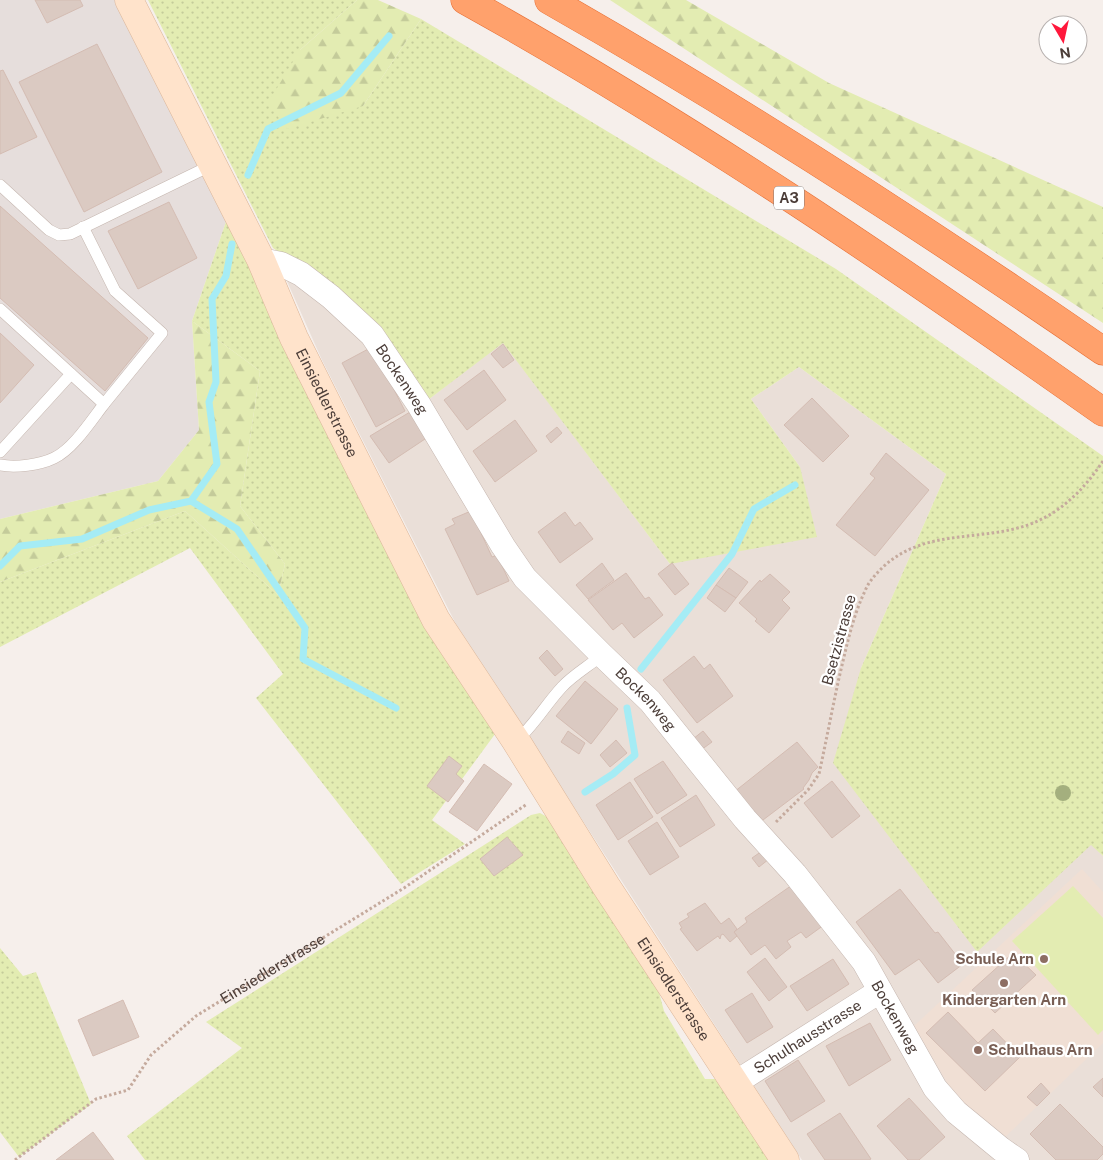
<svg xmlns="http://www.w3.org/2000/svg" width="1103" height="1160" font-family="'Public Sans',sans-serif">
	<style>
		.residential { fill: #eadfd8 }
		.industrial { fill: #e6dedc }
		.education { fill: #f0dfd4 }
		.grass { fill: url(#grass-dots) }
		.forest { fill: url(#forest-firs) }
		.pitch { fill: #e3ecb2 }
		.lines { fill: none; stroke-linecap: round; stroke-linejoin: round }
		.stream { stroke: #a5ecf5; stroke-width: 7 }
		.building { fill: #dbcac2; stroke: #d4bcb2 }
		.lane-casing { stroke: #c5b6af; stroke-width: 12 }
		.street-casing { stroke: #c5b6af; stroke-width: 25 }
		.secondary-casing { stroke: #dbb69a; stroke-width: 29 }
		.highway-casing { stroke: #e66e34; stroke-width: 29 }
		.path { stroke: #c5aa9d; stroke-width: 3; stroke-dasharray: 2.5 2.5; stroke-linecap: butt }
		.lane { stroke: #fff; stroke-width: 11 }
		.street { stroke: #fff; stroke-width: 24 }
		.secondary { stroke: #ffe3cb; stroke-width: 28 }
		.highway { stroke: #ffa16c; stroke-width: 28 }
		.tree { fill: #a4af7e }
		.education-dot { fill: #8d6e63; stroke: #fff; stroke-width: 2 }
		.labels { text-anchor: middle; stroke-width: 4.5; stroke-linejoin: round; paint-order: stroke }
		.shield { fill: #fff; stroke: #817774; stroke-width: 1 }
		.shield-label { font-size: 14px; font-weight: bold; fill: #4b3d38 }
		.street-label { font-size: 15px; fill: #4b3d38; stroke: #fff }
		.education-label { font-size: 15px; font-weight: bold; fill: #785e54; stroke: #fff; text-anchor: end }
	</style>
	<defs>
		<pattern id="grass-dots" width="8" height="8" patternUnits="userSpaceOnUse" patternTransform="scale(1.25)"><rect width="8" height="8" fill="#e3ecb2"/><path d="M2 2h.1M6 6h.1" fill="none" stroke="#c4cb9a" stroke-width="1.8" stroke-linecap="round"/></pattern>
		<pattern id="forest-firs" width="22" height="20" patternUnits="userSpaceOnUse" patternTransform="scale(1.25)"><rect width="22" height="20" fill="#e3ecb2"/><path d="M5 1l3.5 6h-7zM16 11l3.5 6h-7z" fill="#c4cb9a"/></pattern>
	</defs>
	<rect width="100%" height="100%" fill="#f6efeb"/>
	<path class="residential" d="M286,279L327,301L424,403L503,342L670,564L800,467L751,399L799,367L946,474L861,668L1092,845L1103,856V1160H802L457,626L322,360Z"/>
	<path class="industrial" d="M0,0H129L232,204L192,321L199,430L158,481L0,519Z"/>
	<path class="education" d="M1082,869L1103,892V1043L1002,1140L953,1093L914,1026Z"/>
	<g class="grass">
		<path d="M148,0H357L300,50L363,106L421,19L836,269L1103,456V856L1091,845L977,952L833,763L861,668L946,474L799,367L751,399L800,467L817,537L670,564L503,343L424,403L334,292L273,248Z"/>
		<path d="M232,204L498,730L432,820L465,844L401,884L256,698L283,674L190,548L0,647V582L185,511L278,595L285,564L240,506L260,371L192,321Z"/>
		<path d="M540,813L549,818L657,985L664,1011L705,1079H718L771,1160H145L127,1136L242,1048L206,1022L531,815Z"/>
		<path d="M0,948L23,976L36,972L91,1104L19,1157L0,1132Z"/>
	</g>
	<g class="forest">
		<path d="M357,0H378L421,19L363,106L287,129L268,103L300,50Z"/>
		<path d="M610,0H686L829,83L1103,207V323Z"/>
		<path d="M192,321L260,371L240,506L285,564L278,595L185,511L0,582V519L158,481L199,430Z"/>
	</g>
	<path class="pitch" d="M1073,886L1103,918V1030L1098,1035L1012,941Z"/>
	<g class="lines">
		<g class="stream">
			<path d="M248,175L268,129L341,93L389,36"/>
			<path d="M191,501L237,529L305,628L303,659L396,708"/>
			<path d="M0,566L20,546L82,539L149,510L191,501L217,464L209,402L216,382L212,299L226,276L232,244"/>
			<path d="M641,669L732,554L754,509L795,485"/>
			<path d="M585,792L613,774L635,755L627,708"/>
		</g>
	</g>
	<g class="building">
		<path d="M35,0H80L83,6L47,23Z"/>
		<path d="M97,44L162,172L84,212L19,82Z"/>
		<path d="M3,70L37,137L0,154V71Z"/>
		<path d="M169,202L197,258L138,289L108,231Z"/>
		<path d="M0,206L148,338L105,391L0,298Z"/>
		<path d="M0,333L34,365L0,403Z"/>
		<path d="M503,344L514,360L503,368L491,354Z"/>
		<path d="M372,347L405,411L376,427L342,363Z"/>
		<path d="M484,370L506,400L467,430L444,400Z"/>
		<path d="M812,398L849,436L823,462L784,425Z"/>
		<path d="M410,412L428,437L389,463L370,436Z"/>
		<path d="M515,420L537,451L495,482L473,451Z"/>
		<path d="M557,427L562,433L551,443L546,436Z"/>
		<path d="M886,453L929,490L875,556L836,525L875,478L870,474Z"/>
		<path d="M471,511L492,557L497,555L509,581L477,595L445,529L455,524L452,519Z"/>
		<path d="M565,512L575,526L580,522L593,539L560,563L538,532Z"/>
		<path d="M602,563L614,580L588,599L576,585Z"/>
		<path d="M672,563L689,584L675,595L658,574Z"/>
		<path d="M729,568L748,582L736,598L716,585Z"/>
		<path d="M626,573L645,599L649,597L663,615L634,638L622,623L613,630L588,600Z"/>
		<path d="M770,574L790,592L782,600L790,608L769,633L755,621L757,619L739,603L760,580L761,582Z"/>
		<path d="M716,585L736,598L725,612L707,598Z"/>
		<path d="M547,650L563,669L555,676L539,658Z"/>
		<path d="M694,656L704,669L710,664L733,696L697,723L663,680Z"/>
		<path d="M585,681L618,709L591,744L556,716Z"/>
		<path d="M568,731L585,743L579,754L561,742Z"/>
		<path d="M703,731L712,742L701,750L693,739Z"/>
		<path d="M616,740L627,753L610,767L600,755Z"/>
		<path d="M797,742L818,767L812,773L809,780L803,788L804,789L759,823L734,792Z"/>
		<path d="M449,756L462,766L456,774L464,781L448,802L427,786Z"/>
		<path d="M663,761L687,795L657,814L634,779Z"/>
		<path d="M484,764L512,784L477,831L449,812Z"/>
		<path d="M832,781L860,816L832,838L804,803Z"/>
		<path d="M630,782L653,817L618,840L596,805Z"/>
		<path d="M696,795L715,825L680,847L661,818Z"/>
		<path d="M657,822L679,857L650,875L628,841Z"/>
		<path d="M507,837L523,855L494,876L480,859Z"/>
		<path d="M762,851L769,859L759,867L752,858Z"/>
		<path d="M795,883L824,925L806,938L801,932L787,941L791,947L776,959L765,945L751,955L734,932L747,922L745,918Z"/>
		<path d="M900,889L935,933L938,932L963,964L938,983L919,959L895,975L856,922Z"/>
		<path d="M705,903L721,924L729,918L737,929L734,932L737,936L730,942L723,934L721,935L720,939L718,936L697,951L680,929L682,928L679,923L689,917L687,914Z"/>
		<path d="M1013,953L1036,975L995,1013L972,990Z"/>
		<path d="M765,958L787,987L769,1001L747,972Z"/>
		<path d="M833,959L849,984L807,1011L790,986Z"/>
		<path d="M752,993L773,1027L747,1043L725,1010Z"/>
		<path d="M123,1000L139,1037L93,1056L78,1020Z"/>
		<path d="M948,1012L978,1043L993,1029L1020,1057L985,1091L926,1033Z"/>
		<path d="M870,1023L891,1060L849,1086L826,1046Z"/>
		<path d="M798,1060L825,1101L791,1122L765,1081Z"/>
		<path d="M1103,1078V1097L1093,1087Z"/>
		<path d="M1041,1083L1050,1093L1037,1106L1027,1097Z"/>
		<path d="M909,1098L945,1137L919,1160H908L877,1126Z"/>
		<path d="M1060,1104L1103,1147V1154L1097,1160H1056L1030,1134Z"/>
		<path d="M840,1113L871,1159L869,1160H825L807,1134Z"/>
		<path d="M93,1132L114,1160H56Z"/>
	</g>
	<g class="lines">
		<defs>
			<g id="lane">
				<path d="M0,185L49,230L59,235L70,234L212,165"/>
				<path d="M83,227L115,291L162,333L104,404"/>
				<path d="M0,309L104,404C91,421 73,449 54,458C40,465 15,468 0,465"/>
				<path d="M0,452L71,374"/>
				<path d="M516,741C533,727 546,704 562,687C573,675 589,666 602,655"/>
			</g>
			<g id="street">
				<path id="s2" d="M261,260L281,264L301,274L331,297L372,335L419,405L503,546L525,578L602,655L650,701L745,819L795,874L864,962L935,1088L956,1112L1001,1149L1017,1160"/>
				<path id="s3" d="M735,1083L880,991"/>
			</g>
			<g id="secondary">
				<path id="s4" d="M129,0L261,260L294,338L436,620L516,741L606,886L785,1160"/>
			</g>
			<g id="highway">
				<path d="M465,0C686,123 897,266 1103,412"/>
				<path d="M549,0C739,108 923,227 1103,351"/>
			</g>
		</defs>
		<use href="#lane" class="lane-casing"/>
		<use href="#street" class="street-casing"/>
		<use href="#secondary" class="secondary-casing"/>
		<use href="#highway" class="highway-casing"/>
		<g class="path">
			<path d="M776,822L808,790L819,774C826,742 832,710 839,678C846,649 852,618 865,591C869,581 876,574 883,567C926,527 983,543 1033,523C1063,511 1085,488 1103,461"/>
			<path id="s1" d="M15,1160L96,1099L128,1090L151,1055L196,1016L404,888L527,804"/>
		</g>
		<use href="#lane" class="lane"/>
		<use href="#street" class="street"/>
		<use href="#secondary" class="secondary"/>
		<use href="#highway" class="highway"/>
	</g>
	<circle class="tree" cx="1063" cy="793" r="8"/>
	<g class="education-dot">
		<circle cx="1044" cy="959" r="5"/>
		<circle cx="1004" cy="983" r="5"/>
		<circle cx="978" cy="1050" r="5"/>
	</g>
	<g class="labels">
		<rect class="shield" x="774" y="186.5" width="30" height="23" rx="4"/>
		<g class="shield-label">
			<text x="789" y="203">A3</text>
		</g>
		<g class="street-label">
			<text dy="5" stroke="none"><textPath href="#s2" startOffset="190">Bockenweg</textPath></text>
			<text dy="5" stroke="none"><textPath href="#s4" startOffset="449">Einsiedlerstrasse</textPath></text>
			<text transform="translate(839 640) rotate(-75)" y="5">Bsetzistrasse</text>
			<text dy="5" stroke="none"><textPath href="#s2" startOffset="595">Bockenweg</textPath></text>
			<text dy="5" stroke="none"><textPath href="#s1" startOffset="326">Einsiedlerstrasse</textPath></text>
			<text dy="5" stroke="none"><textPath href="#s4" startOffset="1131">Einsiedlerstrasse</textPath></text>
			<text dy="5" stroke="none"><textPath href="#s2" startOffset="1000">Bockenweg</textPath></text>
			<text dy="5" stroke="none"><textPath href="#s3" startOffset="86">Schulhausstrasse</textPath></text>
		</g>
		<g class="education-label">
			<text x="1034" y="964">Schule Arn</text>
			<text x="1004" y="1005" text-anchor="middle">Kindergarten Arn</text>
			<text x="988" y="1055" text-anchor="start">Schulhaus Arn</text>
		</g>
	</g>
	<g transform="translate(1063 40) rotate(171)"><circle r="24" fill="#ffffff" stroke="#b7b1af"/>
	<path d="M0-4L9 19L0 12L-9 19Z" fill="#ff183c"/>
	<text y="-8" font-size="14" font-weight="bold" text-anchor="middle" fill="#4b3d38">N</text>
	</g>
</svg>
